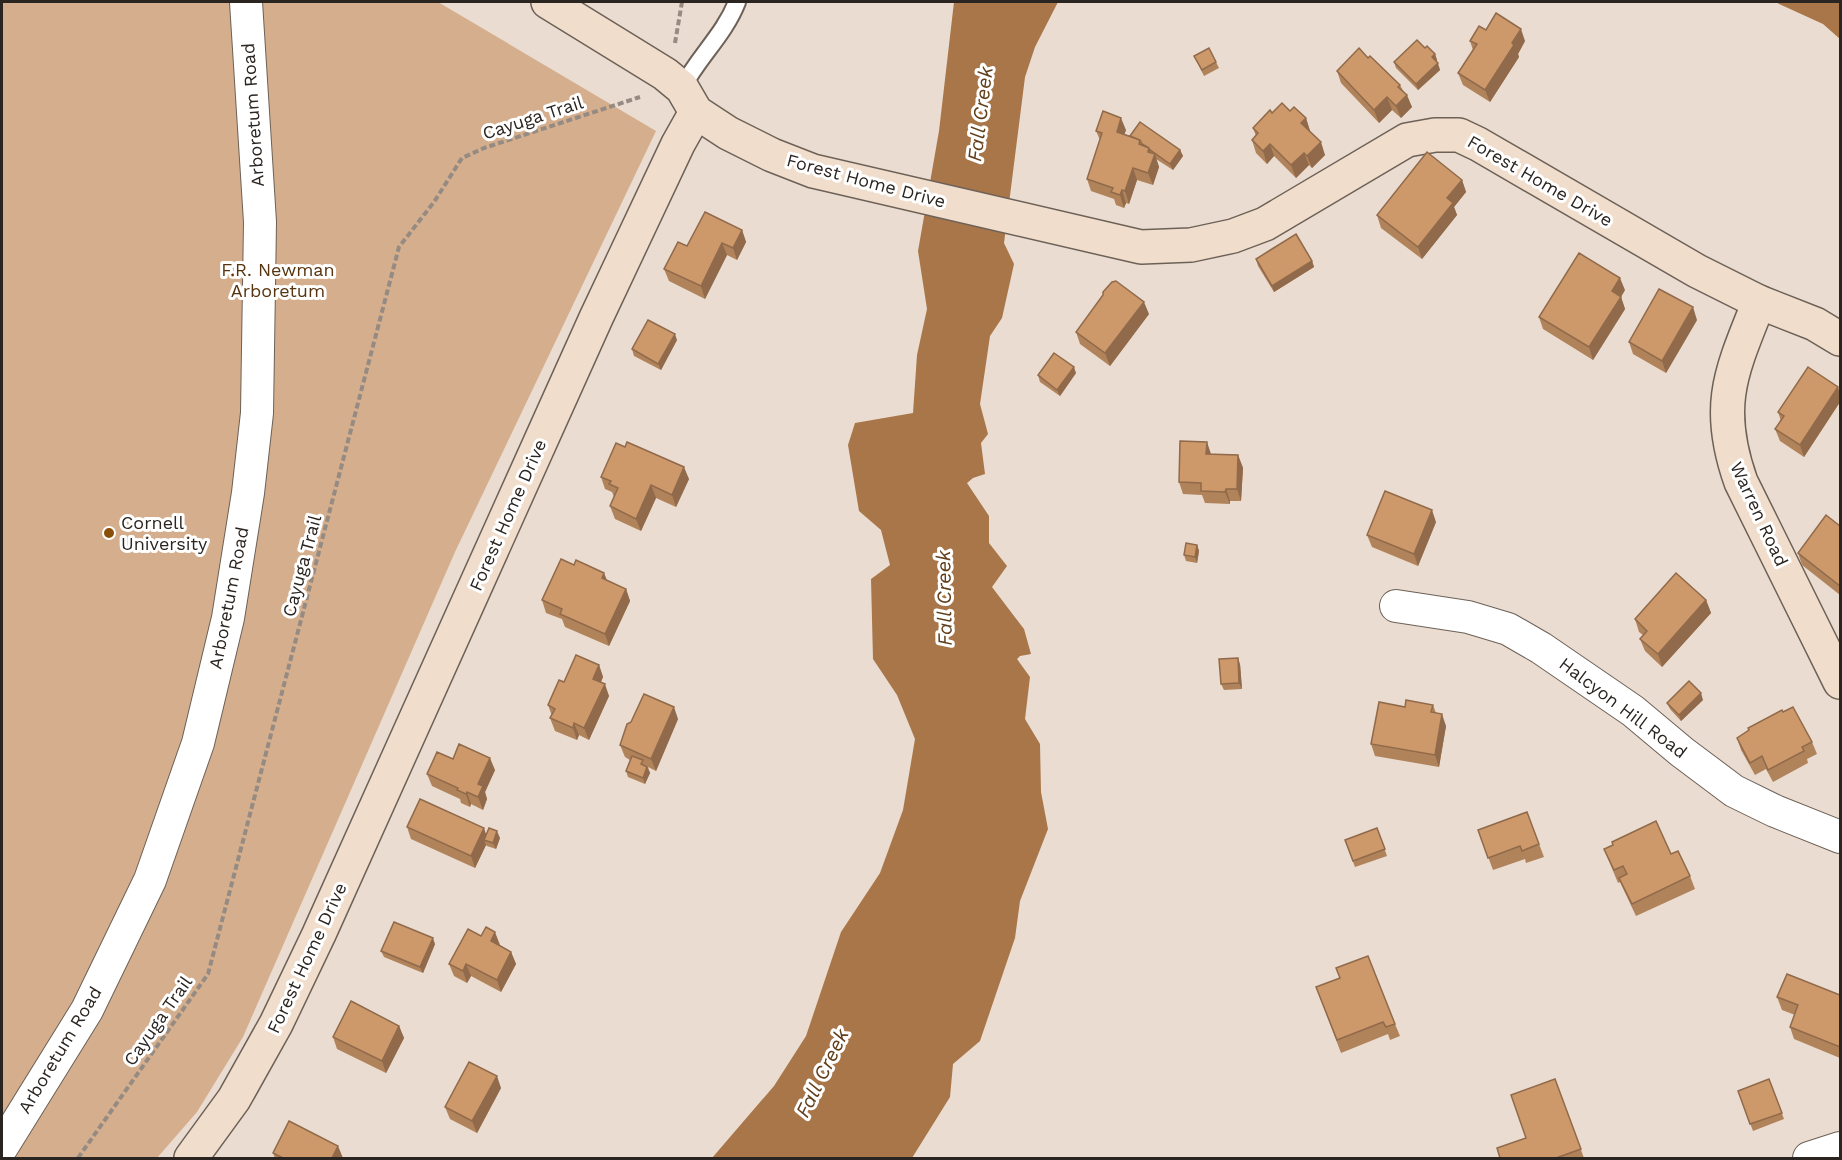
<svg xmlns="http://www.w3.org/2000/svg" width="1842" height="1160" font-family="'Work Sans',sans-serif">
	<style>
		.green { fill: #d5af8d }
		.water { fill: #a87648 }
		.lines { fill: none; stroke-linecap: round; stroke-linejoin: round }
		.lane-casing { stroke: #6d6157; stroke-width: 20 }
		.street-casing { stroke: #6d6157; stroke-width: 34 }
		.secondary-casing { stroke: #6d6157; stroke-width: 36 }
		.path { stroke: #958b83; stroke-width: 4; stroke-dasharray: 6 3; stroke-linecap: butt }
		.lane { stroke: #fff; stroke-width: 16 }
		.street { stroke: #fff; stroke-width: 32 }
		.secondary { stroke: #f0ddcc; stroke-width: 33 }
		.wall { fill: #b0835b }
		.shaded-wall { fill: #906a4a }
		.building { fill: #cd986a; stroke: #906a4a; stroke-width: 1.5 }
		.poi-dot { fill: #894f07; stroke: #fff; stroke-width: 2 }
		.labels { text-anchor: middle; stroke-width: 6; stroke-linejoin: round; paint-order: stroke }
		.street-label { font-size: 18px; fill: #2b2521; stroke: #fff }
		.park-label { font-size: 18px; fill: #57340f; stroke: #fff }
		.poi-label { font-size: 18px; fill: #2b2521; stroke: #fff; text-anchor: start }
		.water-label { font-size: 20px; font-style: italic; fill: #613d19; stroke: #fff }
	</style>
	<rect width="100%" height="100%" fill="#eadcd0"/>
	<path class="green" d="M2,2H438L656,131L455,552L243,1037L197,1112L157,1158H2Z"/>
	<g class="water">
		<path d="M954,2H1058L1035,47L1025,77L1004,243L1014,264L1002,318L990,336L980,404L988,434L981,443L985,474L973,478L967,483L989,516V543L1007,566L992,587L1024,629L1031,654L1020,656L1017,659L1030,677L1025,719L1040,744L1041,792L1048,829L1020,901L1015,938L980,1041L953,1064L950,1097L912,1158H712L774,1086L806,1036L841,932L880,873L903,810L915,739L897,695L873,659L871,579L890,565L881,530L859,511L848,445L855,423L913,413L917,355L927,309L918,251L939,131Z"/>
		<path d="M1775,2H1840V39L1823,24Z"/>
	</g>
	<g class="lines">
		<defs>
			<path id="lane" d="M682,88C699,56 724,35 737,2"/>
			<g id="street">
				<path d="M1396,606L1468,617L1508,629L1541,648L1633,711L1682,752L1734,791L1775,811L1840,837"/>
				<path d="M2,1147L87,1010L150,880L198,743L228,618L248,493L257,413L260,222L246,2"/>
				<path d="M1809,1158L1840,1148"/>
			</g>
			<g id="secondary">
				<path d="M548,2L665,74L682,88L696,112L728,133L772,155L813,171L1141,247L1191,245L1233,236L1265,224L1407,140L1435,135H1459L1478,144L1697,271L1759,302L1815,324L1840,339"/>
				<path d="M1759,302C1731,372 1714,406 1741,482L1840,682"/>
				<path d="M191,1158L234,1099L276,1024L319,934L596,318L678,144L696,112"/>
			</g>
		</defs>
		<use href="#lane" class="lane-casing"/>
		<use href="#street" class="street-casing"/>
		<use href="#secondary" class="secondary-casing"/>
		<g class="path">
			<path d="M675,43L682,2"/>
			<path d="M78,1158L208,974L399,247L434,202L462,158L484,148L640,97"/>
		</g>
		<use href="#lane" class="lane"/>
		<use href="#street" class="street"/>
		<use href="#secondary" class="secondary"/>
	</g>
	<g class="wall">
		<path d="M1486,30L1525,41L1518,54L1519,57L1490,102L1463,85L1458,73L1473,50L1470,41Z"/>
		<path d="M1425,48L1435,54L1437,60L1436,61L1440,70L1418,90L1396,68L1394,62Z"/>
		<path d="M1194,56L1216,62L1219,68L1204,76Z"/>
		<path d="M1368,58L1400,85L1412,107L1401,118L1392,110L1379,123L1341,83L1337,71Z"/>
		<path d="M1290,111L1306,118L1310,131L1325,155L1312,168L1309,165L1296,178L1274,156L1267,164L1256,153L1252,140L1256,136L1253,128L1272,113Z"/>
		<path d="M1126,130L1124,134L1180,150L1183,156L1173,170L1156,159L1159,167L1153,185L1137,180L1129,204L1126,203L1124,208L1116,205L1114,199L1091,191L1087,179L1100,140L1096,131Z"/>
		<path d="M1462,180L1466,192L1454,207L1457,215L1422,259L1381,228L1377,215Z"/>
		<path d="M742,230L746,242L737,260L727,255L705,299L669,281L664,269L687,246Z"/>
		<path d="M1256,259L1312,261L1314,267L1274,292L1258,266Z"/>
		<path d="M1625,290L1621,297L1625,309L1593,360L1543,329L1539,317Z"/>
		<path d="M1149,314L1110,366L1080,344L1076,332Z"/>
		<path d="M1697,320L1666,373L1633,354L1629,342Z"/>
		<path d="M677,340L661,370L634,356L632,349Z"/>
		<path d="M1076,373L1060,396L1040,382L1038,375Z"/>
		<path d="M1838,387L1840,395V402L1804,457L1780,441L1775,429L1781,421L1778,412Z"/>
		<path d="M625,447L689,479L676,507L656,498L641,531L615,519L610,506L614,497L612,492L605,489L601,477Z"/>
		<path d="M1211,454L1238,455L1243,468L1241,501H1230V504L1205,503L1202,495L1183,494L1179,482Z"/>
		<path d="M1436,522L1418,566L1372,547L1367,535Z"/>
		<path d="M1840,526V595L1802,565L1798,553Z"/>
		<path d="M1197,545L1199,551L1197,563L1186,561L1184,555Z"/>
		<path d="M607,581L626,589L630,601L609,646L565,627L562,619L546,613L542,600Z"/>
		<path d="M1706,600L1711,613L1662,667L1645,651L1640,639L1643,635L1639,632L1635,619Z"/>
		<path d="M1240,664L1242,689L1224,690L1221,684Z"/>
		<path d="M599,665L603,677L601,682L609,696L589,740L579,735L577,740L555,731L550,718L552,716L548,705Z"/>
		<path d="M1703,700L1681,721L1670,709L1667,703Z"/>
		<path d="M1433,705L1436,713L1446,726L1439,767L1375,756L1371,744L1405,707Z"/>
		<path d="M1783,712L1812,742L1817,754L1807,759L1808,763L1773,782L1766,769L1755,775L1741,750L1737,738Z"/>
		<path d="M678,719L656,771L648,767L650,773L645,784L628,777L626,771L630,760L625,757L620,745L631,722Z"/>
		<path d="M453,759L495,770L485,792L487,799L483,810L471,804L470,807L461,803L460,799L432,786L427,774Z"/>
		<path d="M1527,812L1544,857L1526,863L1525,859L1493,870L1478,830Z"/>
		<path d="M407,827L486,834L500,838L496,849L487,846L486,845L475,868L411,839Z"/>
		<path d="M1377,828L1387,856L1355,867L1345,840Z"/>
		<path d="M1604,849L1671,854L1690,876L1695,889L1636,916L1620,882L1618,883Z"/>
		<path d="M435,944L423,973L384,957L381,951Z"/>
		<path d="M500,945L511,952L516,964L501,992L471,976L467,983L454,976L449,964Z"/>
		<path d="M1316,987L1395,1024L1400,1036L1390,1040L1388,1034L1341,1053Z"/>
		<path d="M1840,995V1058L1794,1039L1790,1027L1795,1015L1782,1010L1777,997Z"/>
		<path d="M399,1026L404,1038L386,1073L337,1049L333,1037Z"/>
		<path d="M1555,1079L1584,1158H1500L1526,1138Z"/>
		<path d="M1769,1079L1784,1119L1753,1131L1738,1091Z"/>
		<path d="M501,1088L477,1133L450,1119L445,1107Z"/>
		<path d="M273,1153L343,1158H275Z"/>
	</g>
	<g class="shaded-wall">
		<path d="M1521,29L1525,41L1518,54L1519,57L1490,102L1485,90Z"/>
		<path d="M1435,54L1437,60L1434,63L1432,57Z"/>
		<path d="M1438,63L1440,70L1418,90L1416,84Z"/>
		<path d="M1407,95L1412,107L1401,118L1396,106Z"/>
		<path d="M1387,97L1392,110L1379,123L1374,110Z"/>
		<path d="M1121,118L1126,130L1121,144L1117,132Z"/>
		<path d="M1306,118L1310,131L1306,135L1301,123Z"/>
		<path d="M1321,142L1325,155L1312,168L1307,156Z"/>
		<path d="M1270,144L1274,156L1267,164L1263,151Z"/>
		<path d="M1149,148L1153,159L1155,154L1159,167L1153,185L1148,173V152Z"/>
		<path d="M1180,150L1183,156L1173,170L1170,164Z"/>
		<path d="M1304,153L1309,165L1296,178L1291,165Z"/>
		<path d="M1133,168L1137,180L1129,204L1125,191Z"/>
		<path d="M1462,180L1466,192L1454,207L1457,215L1422,259L1418,247L1447,198Z"/>
		<path d="M1122,190L1126,203L1124,208L1120,195Z"/>
		<path d="M742,230L746,242L737,260L733,248Z"/>
		<path d="M722,243L727,255L705,299L701,286Z"/>
		<path d="M1312,261L1314,267L1274,292L1272,286Z"/>
		<path d="M1620,278L1625,290L1617,303L1612,291Z"/>
		<path d="M1621,297L1625,309L1593,360L1589,347Z"/>
		<path d="M1144,302L1149,314L1110,366L1105,353Z"/>
		<path d="M1693,307L1697,320L1666,373L1662,361Z"/>
		<path d="M675,334L677,340L661,370L658,364Z"/>
		<path d="M1074,367L1076,373L1060,396L1057,390Z"/>
		<path d="M1838,387L1840,395V402L1804,457L1800,445Z"/>
		<path d="M1207,442L1211,454H1206Z"/>
		<path d="M1238,455L1243,468L1241,501L1237,489Z"/>
		<path d="M684,467L689,479L676,507L672,495Z"/>
		<path d="M651,485L656,498L641,531L636,519Z"/>
		<path d="M1226,489L1230,501V504L1225,492Z"/>
		<path d="M1432,510L1436,522L1418,566L1414,554Z"/>
		<path d="M1197,545L1199,551L1197,563L1195,557Z"/>
		<path d="M604,573L609,585L602,578Z"/>
		<path d="M626,589L630,601L609,646L605,634Z"/>
		<path d="M1706,600L1711,613L1662,667L1658,654Z"/>
		<path d="M1238,658L1240,664L1242,689L1239,683Z"/>
		<path d="M599,665L603,677L597,691L593,679Z"/>
		<path d="M605,684L609,696L589,740L584,728Z"/>
		<path d="M1701,693L1703,700L1681,721L1679,715Z"/>
		<path d="M674,707L678,719L656,771L651,759Z"/>
		<path d="M1442,714L1446,726L1439,767L1435,755Z"/>
		<path d="M574,723L579,735L577,740L573,728Z"/>
		<path d="M490,758L495,770L485,792L487,799L483,810L478,797V784Z"/>
		<path d="M647,767L650,773L645,784L643,778Z"/>
		<path d="M467,792L471,804L470,807L466,794Z"/>
		<path d="M484,828L488,840H484L486,845L475,868L471,856Z"/>
		<path d="M497,831L500,838L496,849L493,843Z"/>
		<path d="M495,932L500,945L495,953L491,941Z"/>
		<path d="M433,938L435,944L423,973L420,967Z"/>
		<path d="M511,952L516,964L501,992L497,980Z"/>
		<path d="M466,964L471,976L467,983L463,971Z"/>
		<path d="M399,1026L404,1038L386,1073L382,1061Z"/>
		<path d="M497,1076L501,1088L477,1133L472,1121Z"/>
		<path d="M338,1146L343,1158H332Z"/>
	</g>
	<g class="building">
		<path d="M1496,13L1521,29L1512,43L1514,45L1485,90L1458,73L1477,44L1470,41L1479,26L1486,30Z"/>
		<path d="M1417,40L1425,48L1427,46L1435,54L1432,57L1438,63L1416,84L1394,62Z"/>
		<path d="M1209,48L1216,62L1202,70L1194,56Z"/>
		<path d="M1359,48L1368,58L1370,56L1400,85L1398,87L1407,95L1396,106L1387,97L1374,110L1337,71Z"/>
		<path d="M1282,103L1290,111L1294,107L1306,118L1301,123L1321,142L1307,156L1304,153L1291,165L1270,144L1263,151L1252,140L1258,133L1253,128L1270,110L1272,113Z"/>
		<path d="M1103,111L1121,118L1117,132L1140,140L1139,144L1149,148L1148,152L1155,154L1148,173L1133,168L1125,191L1122,190L1120,195L1111,192L1113,188L1087,179L1102,133L1096,131Z"/>
		<path d="M1140,122L1180,150L1170,164L1149,149V148L1142,144L1140,140L1130,136Z"/>
		<path d="M1427,152L1462,180L1447,198L1453,203L1418,247L1377,215Z"/>
		<path d="M705,212L742,230L733,248L722,243L701,286L664,269L678,242L687,246Z"/>
		<path d="M1296,234L1312,261L1272,286L1256,259Z"/>
		<path d="M1579,253L1620,278L1612,291L1621,297L1589,347L1539,317Z"/>
		<path d="M1116,281L1144,302L1105,353L1076,332L1103,295V292L1112,282Z"/>
		<path d="M1659,289L1693,307L1662,361L1629,342Z"/>
		<path d="M648,320L675,334L658,364L632,349Z"/>
		<path d="M1054,353L1074,367L1057,390L1038,375Z"/>
		<path d="M1808,367L1838,387L1800,445L1775,429L1784,416L1778,412Z"/>
		<path d="M1180,441L1207,442L1206,454L1238,455L1237,489H1226L1225,492L1201,491V483L1179,482Z"/>
		<path d="M627,442L684,467L672,495L651,485L636,519L610,506L618,488L609,484L611,481L601,477L616,443L625,447Z"/>
		<path d="M1385,491L1432,510L1414,554L1367,535Z"/>
		<path d="M1826,515L1840,526V586L1798,553Z"/>
		<path d="M1186,543L1197,545L1195,557L1184,555Z"/>
		<path d="M561,559L574,565L576,560L604,573L602,578L626,589L605,634L560,614L562,609L542,600Z"/>
		<path d="M1676,573L1706,600L1658,654L1640,639L1647,631L1635,619Z"/>
		<path d="M576,655L599,665L593,679L605,684L584,728L574,723L573,728L550,718L555,709L548,705L559,680L564,682Z"/>
		<path d="M1238,658L1239,683L1221,684L1219,659Z"/>
		<path d="M1689,681L1701,693L1679,715L1667,703Z"/>
		<path d="M644,694L674,707L651,759L620,745L627,724L631,722Z"/>
		<path d="M1406,700L1433,705L1431,712L1442,714L1435,755L1371,744L1379,702L1405,707Z"/>
		<path d="M1793,707L1812,742L1802,747L1804,751L1768,770L1762,756L1750,763L1737,738L1749,730L1748,728L1782,710L1783,712Z"/>
		<path d="M459,744L490,758L478,784L483,786L478,797L467,792L466,794L457,790L458,788L427,774L437,752L453,759Z"/>
		<path d="M632,756L643,760L641,764L647,767L643,778L626,771Z"/>
		<path d="M420,799L484,828L471,856L407,827Z"/>
		<path d="M1527,812L1539,844L1522,851L1520,846L1488,858L1478,830Z"/>
		<path d="M1656,821L1671,854L1678,851L1690,876L1632,904L1619,878L1627,874L1623,866L1614,870L1604,849L1613,845L1612,842Z"/>
		<path d="M489,828L497,831L493,843L484,840Z"/>
		<path d="M1377,828L1385,849L1353,861L1345,840Z"/>
		<path d="M394,922L433,938L420,967L381,951Z"/>
		<path d="M486,927L495,932L491,941L511,952L497,980L466,964L463,971L449,964L468,929L481,936Z"/>
		<path d="M1368,956L1395,1024L1386,1027L1383,1022L1337,1040L1316,987L1340,978L1336,968Z"/>
		<path d="M1787,974L1840,995V1047L1790,1027L1798,1005L1777,997Z"/>
		<path d="M351,1001L399,1026L382,1061L333,1037Z"/>
		<path d="M469,1062L497,1076L472,1121L445,1107Z"/>
		<path d="M1555,1079L1581,1149L1556,1158H1500L1497,1148L1526,1138L1511,1095Z"/>
		<path d="M1769,1079L1782,1113L1750,1124L1738,1091Z"/>
		<path d="M289,1121L338,1146L332,1158H283L273,1153Z"/>
	</g>
	<circle class="poi-dot" cx="109" cy="533" r="6"/>
	<g class="labels">
		<g class="street-label">
			<text transform="translate(253 115) rotate(-94)" y="6">Arboretum Road</text>
			<text transform="translate(533 118) rotate(-18)" y="6">Cayuga Trail</text>
			<text transform="translate(866 181) rotate(15)" y="6">Forest Home Drive</text>
			<text transform="translate(1540 181) rotate(30)" y="6">Forest Home Drive</text>
			<text transform="translate(1759 514) rotate(65)" y="6">Warren Road</text>
			<text transform="translate(508 515) rotate(-66)" y="6">Forest Home Drive</text>
			<text transform="translate(302 566) rotate(-75)" y="6">Cayuga Trail</text>
			<text transform="translate(229 598) rotate(-79)" y="6">Arboretum Road</text>
			<text transform="translate(1623 708) rotate(37)" y="6">Halcyon Hill Road</text>
			<text transform="translate(307 958) rotate(-65)" y="6">Forest Home Drive</text>
			<text transform="translate(158 1021) rotate(-55)" y="6">Cayuga Trail</text>
			<text transform="translate(60 1050) rotate(-59)" y="6">Arboretum Road</text>
		</g>
		<g class="park-label">
			<text x="278" y="276">F.R. Newman<tspan x="278" dy="21">Arboretum</tspan></text>
		</g>
		<g class="poi-label">
			<text x="121" y="529">Cornell<tspan x="121" dy="21">University</tspan></text>
		</g>
		<g class="water-label">
			<text transform="translate(980 114) rotate(-83)" y="7">Fall Creek</text>
			<text transform="translate(944 598) rotate(-91)" y="7">Fall Creek</text>
			<text transform="translate(822 1073) rotate(-64)" y="7">Fall Creek</text>
		</g>
	</g>
	<rect width="1842" height="1160" fill="none" stroke="#2b2521" stroke-width="6"/>
</svg>
